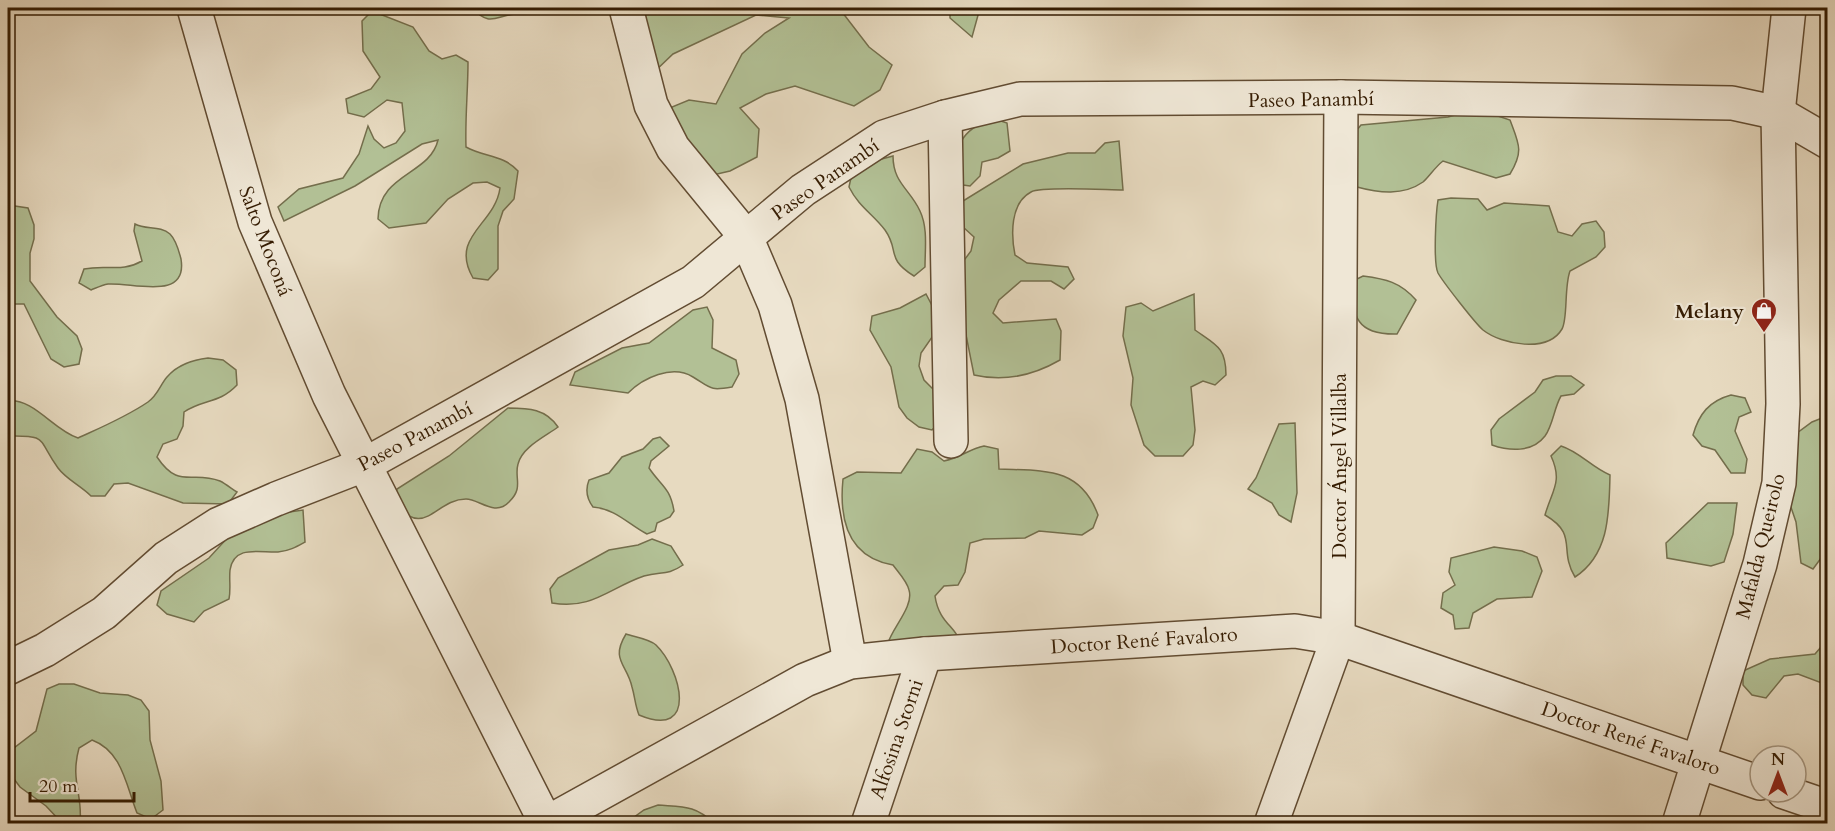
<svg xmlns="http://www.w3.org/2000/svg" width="1835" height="831" font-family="Cardo,serif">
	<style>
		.green { fill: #b2c095; stroke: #746e4c; stroke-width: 1.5 }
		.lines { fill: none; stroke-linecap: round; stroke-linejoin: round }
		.minor-casing { stroke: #624c32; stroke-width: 36 }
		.minor { stroke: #efe7d6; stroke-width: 33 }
		.labels { text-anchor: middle; stroke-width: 4.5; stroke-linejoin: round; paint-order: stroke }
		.street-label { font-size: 20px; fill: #351c02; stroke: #efe7d6 }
		.poi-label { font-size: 20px; font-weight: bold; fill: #351c02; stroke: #efe7d6; text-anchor: end }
	</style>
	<rect width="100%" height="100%" fill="#e7dac0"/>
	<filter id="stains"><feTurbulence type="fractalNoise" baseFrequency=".00333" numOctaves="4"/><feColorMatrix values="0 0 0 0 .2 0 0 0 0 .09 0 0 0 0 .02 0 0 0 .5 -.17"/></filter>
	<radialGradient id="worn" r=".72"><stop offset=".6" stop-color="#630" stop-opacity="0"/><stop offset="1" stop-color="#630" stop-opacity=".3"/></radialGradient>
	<g class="green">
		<path d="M472,8H544C534,12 526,13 515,14C495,16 490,27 472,8Z"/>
		<path d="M656,8L692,10L839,8L869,47L892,65L880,90L854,106L795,86L766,94L740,108L759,129L757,157L730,171L700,178L665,135L672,107L689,100L716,104L742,54L765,33L789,18L756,15L673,54L652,74L642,17Z"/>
		<path d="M950,8H980L972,37L950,18Z"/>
		<path d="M372,11L413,27L429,51L442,59L456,55L468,62C468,91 465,117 466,147C484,157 504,155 518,171L514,199L503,211L498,226V269L488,280L473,278C449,236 495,225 500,188L487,182L473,183L448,199L426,223L389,228L378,219C379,173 430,175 438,140L422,144L355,186L284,221L278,207L299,189L343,178L359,154L368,126L374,139L384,148L396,143L405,131L402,103L387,100L364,117L348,113L346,99L371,89L380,77L363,51L362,21Z"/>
		<path d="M1463,113L1495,115L1510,120C1519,144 1524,151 1510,174L1496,178L1443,161C1435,167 1429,177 1423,182C1403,196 1379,193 1357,187L1352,136L1361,125L1448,117Z"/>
		<path d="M992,118L1007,123L1010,151L998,158L982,162L980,176L970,186L956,184C958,148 954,134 992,118Z"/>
		<path d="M1119,141L1123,190C1107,190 1041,186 1031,192C1010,203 1011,235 1015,255L1027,263L1068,267L1074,279L1064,289L1051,281H1021L999,300L993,313L1003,323L1056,319L1061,331L1060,360C1034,375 1004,382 974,375L957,290L962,263L971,251L974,237L963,227V201L1023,164L1068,153H1095L1105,143Z"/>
		<path d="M893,156C893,183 910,189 920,211C928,228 925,248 925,267L914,276C885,258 900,251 885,230C873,214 859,207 849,187L852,173L878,160Z"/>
		<path d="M1451,198L1478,199L1487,210L1504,203L1549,206L1558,232L1572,236L1582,224L1596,221L1604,232L1605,247L1596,257L1570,271C1564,287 1568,319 1562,329C1548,353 1502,345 1483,330C1475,323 1443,282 1438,273C1433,263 1436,212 1438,200Z"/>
		<path d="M8,205L28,208L34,225V239L30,253V281L57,317L77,336L82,349L79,364L64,367L51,359L24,304H8Z"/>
		<path d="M135,224C146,230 160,225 170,234C176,240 179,251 181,259C188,302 132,282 108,284C102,285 96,288 91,290L79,283L84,269C108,264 121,273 142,261L134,231Z"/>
		<path d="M1363,276C1386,279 1400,282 1416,300L1397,334C1356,335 1353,317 1351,282Z"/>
		<path d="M926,294L937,315V330L921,353L919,366L924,380L935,391L941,420L932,430L919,427L907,418L899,407L891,367L870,330L872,316L900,308Z"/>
		<path d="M1194,294L1195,330C1216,345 1226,347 1226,375L1215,385L1203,381L1191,387L1195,430L1193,445L1183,456H1155L1144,445L1131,405L1133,378L1123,336L1126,307L1141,303L1153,311Z"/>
		<path d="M707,307L713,320L712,348L736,360L739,374L732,387C709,391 711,388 693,377C672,364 643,378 628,393L570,385L575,372L622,348L649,343L693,310Z"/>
		<path d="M208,358L223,360L236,370L237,385C219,404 203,399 184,412L183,426L177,439L163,444L157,457C179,490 191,470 220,481C226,484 232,489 237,492L228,504L183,503L128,483L114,484L105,496H91C81,486 66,479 58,468C37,439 49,435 8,436V401C34,398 53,430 78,438C102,427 126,417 148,402C158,395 160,385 167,377C178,364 193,360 208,358Z"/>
		<path d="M1556,376H1571L1584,385L1574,394L1561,396C1554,408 1553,425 1545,436C1532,453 1509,451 1492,445L1491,430L1499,419L1535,392L1543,380Z"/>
		<path d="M1731,395L1745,398L1751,412L1739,417L1735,431L1747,459L1745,473H1731L1715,450L1702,446L1693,435C1699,414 1709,401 1731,395Z"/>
		<path d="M508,408C529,408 546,409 558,427C546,436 522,447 518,464C514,478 524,488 509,502C495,517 479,499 466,499C435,499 426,540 393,503L397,489L449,456Z"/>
		<path d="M1827,416V550L1813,569L1801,563L1796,522L1782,481L1789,439L1812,422Z"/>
		<path d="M1295,423L1297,493L1291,522L1279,515L1272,503L1248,489L1256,478L1279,424Z"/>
		<path d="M660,437L669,446L651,461L649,468C661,486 670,487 674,511L670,517L657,523L655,531L647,534C628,524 616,509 593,507C587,499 585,490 589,480L609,473L622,457L643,449L653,439Z"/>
		<path d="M984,446L998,449L999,469C1043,471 1080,466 1098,515L1093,528L1082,535L1039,531L1025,538L984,539L970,543L965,572L958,585L944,586L935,596C940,631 967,626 960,661L947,669H934L888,643C893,627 914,606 909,590C907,581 898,572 893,565C847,557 839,519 843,479L857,472L901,473L917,449L932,452L944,461C960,458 969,449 984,446Z"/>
		<path d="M1561,446C1580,452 1591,467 1610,475C1609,512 1610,554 1575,577C1558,549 1579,535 1545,515C1552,490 1563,482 1551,456Z"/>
		<path d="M1708,503H1737L1733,534L1724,562L1711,566L1667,558L1666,543Z"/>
		<path d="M303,510L305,542C296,547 289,551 278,552C261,553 234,544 230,570C229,580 231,589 229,599L204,611L194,622L167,614L157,605L161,591L209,558L230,535L269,515Z"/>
		<path d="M652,539L671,546L683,565C667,576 661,571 644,576C609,588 592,610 552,603L550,589L558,578L609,550L638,545Z"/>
		<path d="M1494,547L1522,551L1537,557L1542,571L1532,597L1497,599L1473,613L1469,628L1455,629L1453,615L1441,608L1443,593L1455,585L1449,572L1451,558Z"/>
		<path d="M626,634C635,637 650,639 656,645C681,669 699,740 639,715C635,705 635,697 632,687C627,664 610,660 626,634Z"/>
		<path d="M1827,640V685L1798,674L1784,676L1766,698L1752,695L1743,685V671L1770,659L1815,654Z"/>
		<path d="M59,684H74L100,693L128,695L141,700L149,711L150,740L161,781L163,810L151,819L137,813C126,785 122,751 92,740L79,748C70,781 83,794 80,823H62L46,806L20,787L11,775L9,762L14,748L36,731L47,689Z"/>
		<path d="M658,805C682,807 696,805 713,823H626L644,810Z"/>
	</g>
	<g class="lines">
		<defs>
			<g id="minor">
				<path d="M194,8L255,222L329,395L546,823"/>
				<path d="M626,8L651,105L673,148L746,237L775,305L802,399L850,662"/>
				<path d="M945,117L951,441"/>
				<path d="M8,668L45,650L104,613L166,558L219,524L276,499L366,464L693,282L803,190L884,137L945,117L1020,99L1341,97L1732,103L1778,113L1828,142"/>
				<path d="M1784,792L1828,807"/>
				<path d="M545,824L805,680L850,662L925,654L1295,631L1338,638L1760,783"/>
				<path d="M868,824L925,654"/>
				<path d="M1271,824L1338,638L1341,97"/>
				<path d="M1679,824L1760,564L1779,483L1783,404L1778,113L1789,8"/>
			</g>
		</defs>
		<use href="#minor" class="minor-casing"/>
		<use href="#minor" class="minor"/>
	</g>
	<defs>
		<symbol id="shop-pin" viewBox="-11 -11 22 30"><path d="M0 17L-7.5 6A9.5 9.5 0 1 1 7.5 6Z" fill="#8f2418" stroke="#efe7d6"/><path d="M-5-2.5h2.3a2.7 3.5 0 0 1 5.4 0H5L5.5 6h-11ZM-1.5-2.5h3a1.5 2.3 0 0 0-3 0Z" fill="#fff"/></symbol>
	</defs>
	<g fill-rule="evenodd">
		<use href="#shop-pin" x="1749" y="296" width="30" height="40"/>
	</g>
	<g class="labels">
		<g class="street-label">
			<text transform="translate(1311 99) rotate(-1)" y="7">Paseo Panambí</text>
			<text transform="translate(825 179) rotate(-35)" y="7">Paseo Panambí</text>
			<text transform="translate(266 241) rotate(69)" y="7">Salto Moconá</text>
			<text transform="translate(415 436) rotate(-28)" y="7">Paseo Panambí</text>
			<text transform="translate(1339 466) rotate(-90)" y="7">Doctor Ángel Villalba</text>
			<text transform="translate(1760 546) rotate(-76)" y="7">Mafalda Queirolo</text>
			<text transform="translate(1144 640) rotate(-4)" y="7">Doctor René Favaloro</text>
			<text transform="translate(1631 738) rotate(19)" y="7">Doctor René Favaloro</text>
			<text transform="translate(896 739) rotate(-71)" y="7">Alfosina Storni</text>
		</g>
		<g class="poi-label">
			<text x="1744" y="318">Melany</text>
		</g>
	</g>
	<rect width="1835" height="831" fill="none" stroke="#e7dac0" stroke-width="30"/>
	<rect x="9" y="9" width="1817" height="813" fill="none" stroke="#351c02" stroke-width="3"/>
	<rect x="15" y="15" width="1805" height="801" fill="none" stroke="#351c02" stroke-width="1.5"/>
	<g transform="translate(1778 774)"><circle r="28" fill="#efe7d6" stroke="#a59681" stroke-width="1.5"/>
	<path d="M0-4.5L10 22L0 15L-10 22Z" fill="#8f2418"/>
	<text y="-9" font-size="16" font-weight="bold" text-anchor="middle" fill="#351c02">N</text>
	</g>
	<path d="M30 792v9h104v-9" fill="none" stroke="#351c02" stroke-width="3"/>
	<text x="39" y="792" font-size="18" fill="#351c02" stroke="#efe7d6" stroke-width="4.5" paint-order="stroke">20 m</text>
	<rect width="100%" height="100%" filter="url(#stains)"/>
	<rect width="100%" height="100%" fill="url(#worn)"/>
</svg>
